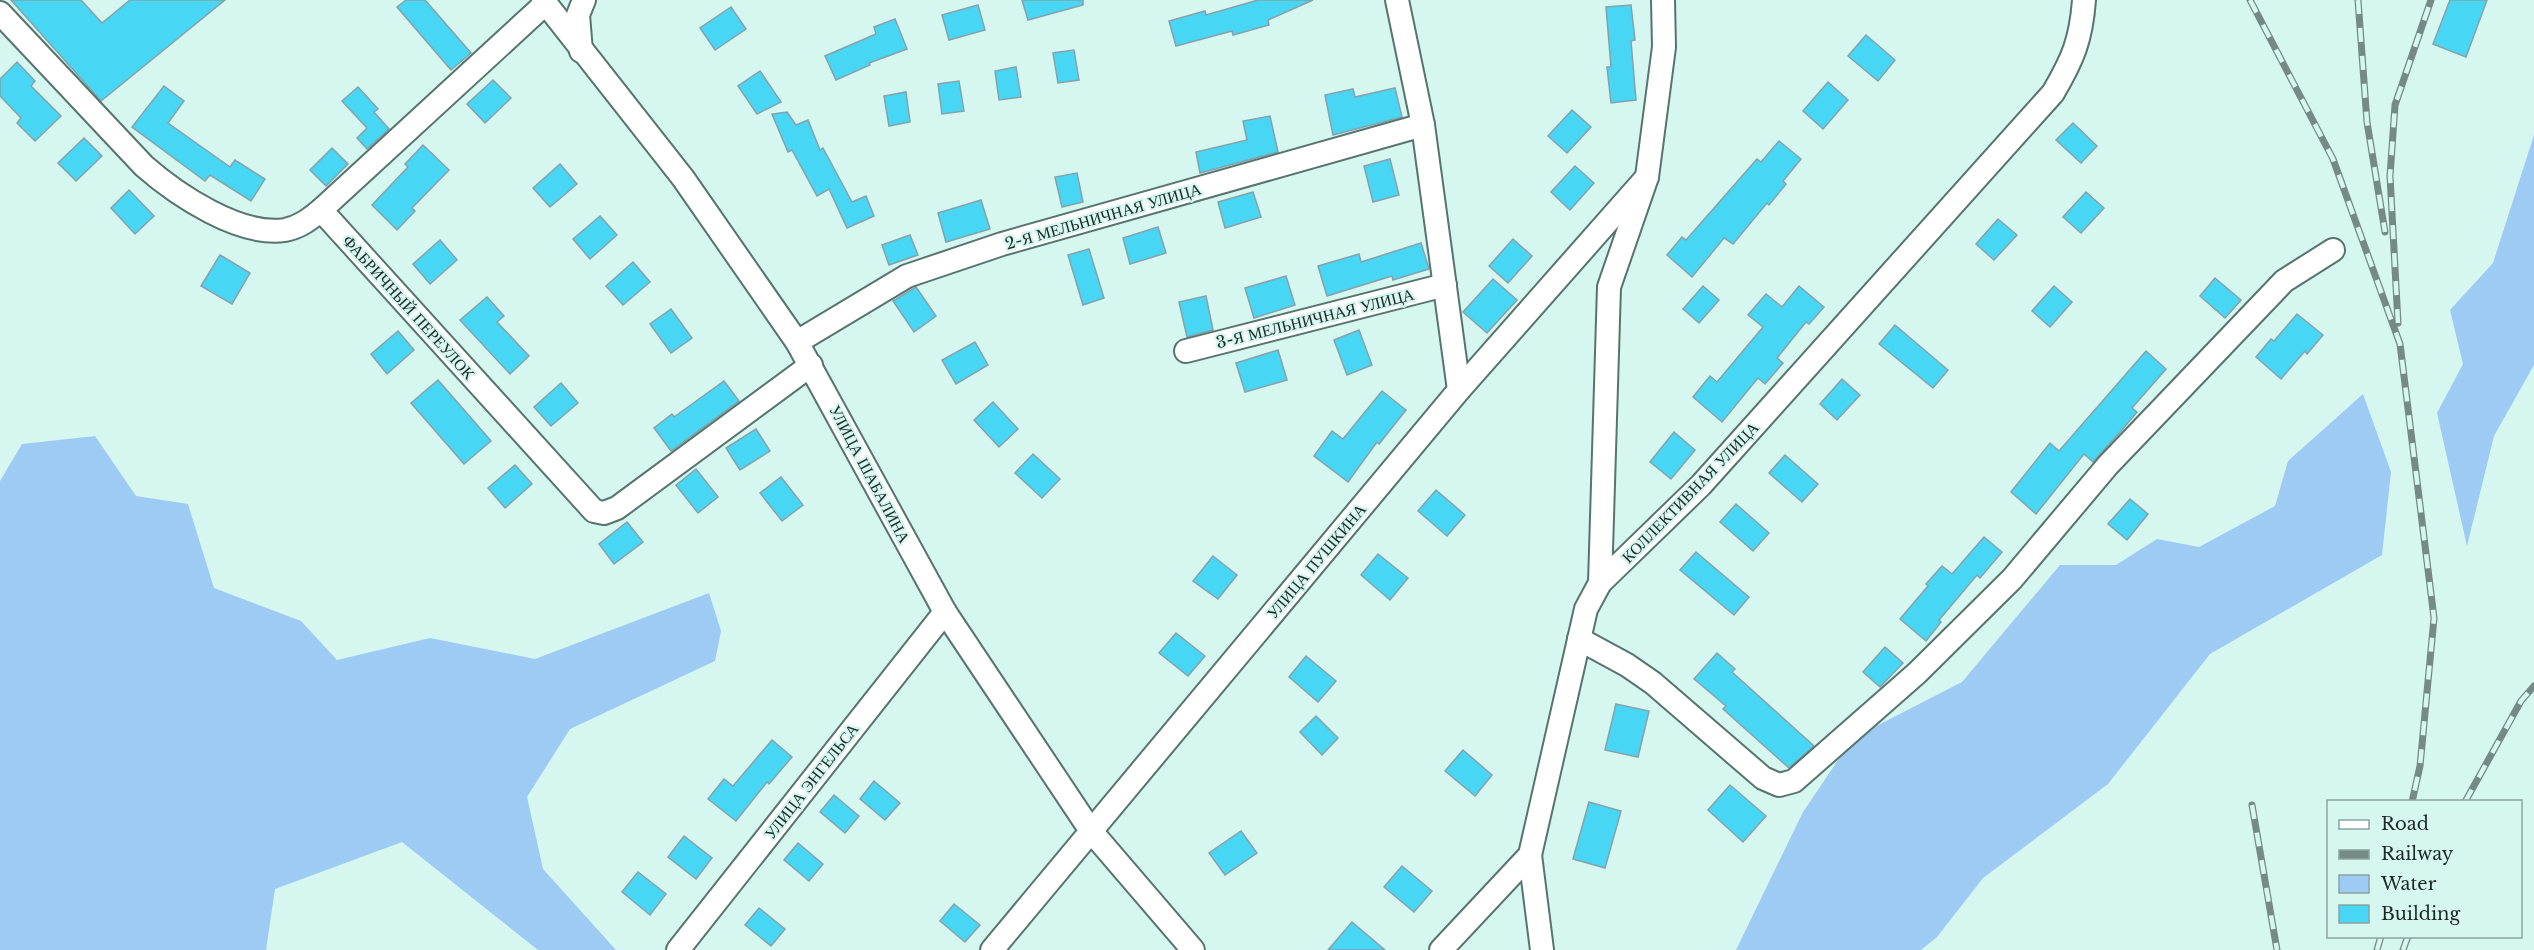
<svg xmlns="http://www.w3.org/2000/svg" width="2534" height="950" font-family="'Libre Baskerville',serif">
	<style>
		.water { fill: #9ecbf4 }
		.building { fill: #47d7f5; stroke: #85a2aa; stroke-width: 1.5 }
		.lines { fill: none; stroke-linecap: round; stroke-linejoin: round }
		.minor-casing { stroke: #57746e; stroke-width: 26 }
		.minor { stroke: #fff; stroke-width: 22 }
		.rail-casing { stroke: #748a86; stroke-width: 7 }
		.rail { stroke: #d6f6f0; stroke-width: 4.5; stroke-dasharray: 14; stroke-linecap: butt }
		.labels { text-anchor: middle; stroke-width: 4.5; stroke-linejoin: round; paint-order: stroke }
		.street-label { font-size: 16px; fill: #1c2826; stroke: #d6f6f0 }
	</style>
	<rect width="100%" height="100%" fill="#d6f6f0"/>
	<g class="water">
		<path d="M2534,135V365L2494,436L2467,546L2437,413L2463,364L2450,310L2493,263Z"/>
		<path d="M2363,394L2391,472L2382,555L2210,654L2108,784L1983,878L1937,937L1921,950H1736L1803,812L1853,738L1962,682L2060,565H2116L2157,539L2199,547L2275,506L2288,461Z"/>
		<path d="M95,436L136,496L188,504L214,588L301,621L337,660L430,638L535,659L709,593L721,631L715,661L570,729L527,797L543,869L616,950H538L402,842L275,889L266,950H0V481L22,444Z"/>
	</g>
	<g class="building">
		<path d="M11,0H81L102,23L130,0H225L101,101Z"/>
		<path d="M406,0H425L471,53L451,70L397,7Z"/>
		<path d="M1022,0H1083V5L1028,20Z"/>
		<path d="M1258,0H1313L1268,20L1269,25L1233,35L1232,31L1176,46L1169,21L1205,11L1206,15Z"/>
		<path d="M2450,0H2487L2466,57L2433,44Z"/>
		<path d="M978,5L985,30L949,40L942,15Z"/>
		<path d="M1631,5L1635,40L1631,41L1636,100L1611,103L1607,67H1611L1606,7Z"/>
		<path d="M731,7L746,29L715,50L700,28Z"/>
		<path d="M895,19L907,49L869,63L870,65L836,80L825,56L876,34L874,27Z"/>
		<path d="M1866,35L1895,60L1878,81L1848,56Z"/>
		<path d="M1074,50L1079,80L1058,83L1053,53Z"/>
		<path d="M17,62L35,81L31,86L61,116L35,141L17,123L21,118L0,96V79Z"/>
		<path d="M1016,67L1021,97L999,100L995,71Z"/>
		<path d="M760,71L781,102L757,114L738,86Z"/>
		<path d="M493,80L511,98L485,123L467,104Z"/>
		<path d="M959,81L964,111L942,114L938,84Z"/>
		<path d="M1828,82L1848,100L1823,129L1803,111Z"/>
		<path d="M164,86L184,101L168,123L230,167L235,160L265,179L251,201L210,175L205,181L132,127Z"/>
		<path d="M358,87L378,109L374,112L389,129L367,149L357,138L367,128L342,101Z"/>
		<path d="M1395,88L1402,117L1333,135L1325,95L1353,89L1355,97Z"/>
		<path d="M906,92L910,122L889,126L884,96Z"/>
		<path d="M1572,110L1591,127L1567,153L1548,136Z"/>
		<path d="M787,112L796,125L808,120L820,150L823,148L852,202L866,196L874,216L847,228L829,189L817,196L792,150L788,152L772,114Z"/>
		<path d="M1270,116L1278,152L1200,173L1196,152L1247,140L1243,121Z"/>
		<path d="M2073,123L2097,146L2081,163L2056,140Z"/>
		<path d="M84,138L102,156L76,181L58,163Z"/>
		<path d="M1779,141L1801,159L1783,181L1786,184L1769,205L1767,203L1733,244L1724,238L1692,277L1667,255L1682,237L1686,240L1757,159L1761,162Z"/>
		<path d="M423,145L449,170L412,208L415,211L397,230L372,205L408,167L405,164Z"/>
		<path d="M332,148L348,164L326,186L310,170Z"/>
		<path d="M1390,159L1399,195L1373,202L1364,166Z"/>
		<path d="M560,164L577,184L550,207L533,188Z"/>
		<path d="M1575,166L1594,183L1570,210L1551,192Z"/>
		<path d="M1077,173L1083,202L1062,207L1055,177Z"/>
		<path d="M129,190L154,216L135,234L111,208Z"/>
		<path d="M1253,192L1261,217L1225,228L1218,202Z"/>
		<path d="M2086,192L2104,208L2081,233L2063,217Z"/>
		<path d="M981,200L990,229L946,242L938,213Z"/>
		<path d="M600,216L617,235L590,259L573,239Z"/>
		<path d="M1998,219L2017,235L1994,260L1976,244Z"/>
		<path d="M1158,227L1166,253L1130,264L1123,238Z"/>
		<path d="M910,235L918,255L889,265L882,245Z"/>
		<path d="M1513,239L1532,256L1508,283L1489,266Z"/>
		<path d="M440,240L457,260L430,284L413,264Z"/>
		<path d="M1421,243L1429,269L1393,280L1392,276L1327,296L1318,266L1359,254L1361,262Z"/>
		<path d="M1089,249L1104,298L1083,305L1068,255Z"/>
		<path d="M220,255L250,273L232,304L201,286Z"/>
		<path d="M633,262L650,282L623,305L606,286Z"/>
		<path d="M1286,276L1295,305L1254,318L1245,288Z"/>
		<path d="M2215,278L2241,300L2225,318L2200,296Z"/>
		<path d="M1493,279L1517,300L1487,333L1463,312Z"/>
		<path d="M1703,286L1719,300L1699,323L1683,309Z"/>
		<path d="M1799,286L1824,307L1809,324L1806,322L1777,358L1783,363L1765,384L1758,378L1722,422L1693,397L1710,376L1717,382L1763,327L1748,315L1766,294L1782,307Z"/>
		<path d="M2054,286L2072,302L2050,327L2032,311Z"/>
		<path d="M916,287L936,316L914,332L893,301Z"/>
		<path d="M1206,296L1213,330L1187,337L1179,302Z"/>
		<path d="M487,297L504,316L497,322L529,356L510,374L460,320Z"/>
		<path d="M671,309L692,338L671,353L650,324Z"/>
		<path d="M2297,314L2323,335L2307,354L2305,351L2281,379L2256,357L2271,339L2274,341Z"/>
		<path d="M1895,325L1948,370L1933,388L1879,344Z"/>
		<path d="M1359,330L1372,365L1347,375L1334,340Z"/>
		<path d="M398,331L414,350L387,374L371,354Z"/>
		<path d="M975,342L988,365L956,384L942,360Z"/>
		<path d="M1278,350L1287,380L1245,392L1236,363Z"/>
		<path d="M2146,351L2166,369L2132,408L2137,412L2121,431L2093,462L2084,454L2036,514L2011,492L2050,443L2059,451Z"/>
		<path d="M1842,379L1860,395L1837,420L1820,404Z"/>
		<path d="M438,380L491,441L464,464L411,403Z"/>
		<path d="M724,381L739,401L671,451L654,428L672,414L674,417Z"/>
		<path d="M561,383L578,403L551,426L534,407Z"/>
		<path d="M1382,391L1406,410L1379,444L1377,442L1348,482L1314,456L1332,431L1343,439Z"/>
		<path d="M993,402L1018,429L999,447L974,420Z"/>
		<path d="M756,429L770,451L740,470L726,448Z"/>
		<path d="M1674,432L1695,450L1671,479L1650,462Z"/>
		<path d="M1033,454L1060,479L1042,498L1015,473Z"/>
		<path d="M1785,455L1818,484L1802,502L1769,473Z"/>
		<path d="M515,465L532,484L505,508L488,488Z"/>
		<path d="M696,469L718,497L698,513L676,485Z"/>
		<path d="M781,477L803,505L782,521L760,493Z"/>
		<path d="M1436,490L1465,515L1447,536L1418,511Z"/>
		<path d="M2130,499L2148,514L2127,540L2108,524Z"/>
		<path d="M1736,504L1769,533L1753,551L1720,522Z"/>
		<path d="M627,522L643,542L614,564L599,544Z"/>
		<path d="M1984,537L2002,552L1980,578L1977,575L1939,620L1941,622L1926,641L1900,619L1928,586L1926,584L1942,566L1952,574Z"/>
		<path d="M1696,552L1749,597L1734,615L1680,570Z"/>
		<path d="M1378,554L1408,578L1390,600L1361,575Z"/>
		<path d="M1213,556L1237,575L1218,599L1193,581Z"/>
		<path d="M1176,633L1205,656L1188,676L1159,653Z"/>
		<path d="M1885,647L1903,663L1880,687L1863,672Z"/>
		<path d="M1717,653L1735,669L1732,672L1814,746L1789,768L1723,709L1726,706L1694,679Z"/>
		<path d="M1306,656L1336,681L1318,702L1289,677Z"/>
		<path d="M1616,704L1649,711L1638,757L1605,750Z"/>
		<path d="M1316,716L1338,738L1322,755L1300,732Z"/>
		<path d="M772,740L792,757L769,784L767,782L736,821L708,799L724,779L733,786Z"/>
		<path d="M1463,750L1492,775L1475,796L1445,771Z"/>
		<path d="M874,781L900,803L885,820L860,799Z"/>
		<path d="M1730,785L1766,816L1743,842L1708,810Z"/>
		<path d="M834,795L859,816L845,833L820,812Z"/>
		<path d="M1589,802L1621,811L1605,868L1573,859Z"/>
		<path d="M1241,831L1257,853L1225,875L1209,853Z"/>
		<path d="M684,836L712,858L696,879L668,857Z"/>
		<path d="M798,843L823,864L809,881L784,860Z"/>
		<path d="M1402,866L1432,891L1414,912L1384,887Z"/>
		<path d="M638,872L666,894L650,915L622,892Z"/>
		<path d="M954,904L980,925L965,942L940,921Z"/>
		<path d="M759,908L785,929L771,946L745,925Z"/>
		<path d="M1352,922L1385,950H1328Z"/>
	</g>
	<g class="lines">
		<defs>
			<g id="minor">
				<path d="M543,0L683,178L797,342L945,612L1091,831L1193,950"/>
				<path d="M1397,0L1423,125L1459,390"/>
				<path d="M0,13L144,166C177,195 240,237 285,230C300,227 310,219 321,210L594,511L604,513L617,508L811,365"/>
				<path d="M581,51L578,15L584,0"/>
				<path d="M321,210L545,4"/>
				<path d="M797,342L907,276L1002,244L1423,125"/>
				<path d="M1186,351L1445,285"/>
				<path d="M1600,583L1609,287L1647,177L1664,47L1663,0"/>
				<path d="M1579,639L1627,665L1653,683L1763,778L1779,785L1794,781L1917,673L2012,579L2108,465L2284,281L2333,250"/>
				<path d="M1530,855L1542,950"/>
				<path d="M678,950L945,612"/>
				<path d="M992,950L1459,390L1647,177"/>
				<path d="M1441,950L1530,855L1586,609L1600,583L1701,485L2053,93C2073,59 2081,40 2084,0"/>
			</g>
		</defs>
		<use href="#minor" class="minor-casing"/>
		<use href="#minor" class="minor"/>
		<defs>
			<g id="rail">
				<path d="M2250,0L2333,159L2400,344L2434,618L2420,766L2412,802"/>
				<path d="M2358,0L2367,122L2385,232"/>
				<path d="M2398,323L2390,176L2395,105L2431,0"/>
				<path d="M2465,802L2521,701L2534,686"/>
				<path d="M2252,805L2277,950"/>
				<path d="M2377,950L2381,936"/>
				<path d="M2403,950L2408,936"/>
			</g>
		</defs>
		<use href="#rail" class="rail-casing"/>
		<use href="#rail" class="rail"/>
	</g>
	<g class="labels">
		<g class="street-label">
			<text transform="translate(1103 216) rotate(-16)" y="6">2-Я МЕЛЬНИЧНАЯ УЛИЦА</text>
			<text transform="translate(409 307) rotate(48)" y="6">ФАБРИЧНЫЙ ПЕРЕУЛОК</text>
			<text transform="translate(1315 318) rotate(-14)" y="6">3-Я МЕЛЬНИЧНАЯ УЛИЦА</text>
			<text transform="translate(870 474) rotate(62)" y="6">УЛИЦА ШАБАЛИНА</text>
			<text transform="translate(1690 492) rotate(-46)" y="6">КОЛЛЕКТИВНАЯ УЛИЦА</text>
			<text transform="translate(1316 561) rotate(-50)" y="6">УЛИЦА ПУШКИНА</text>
			<text transform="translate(811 781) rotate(-52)" y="6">УЛИЦА ЭНГЕЛЬСА</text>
		</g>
	</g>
	<rect x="2327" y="800" width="195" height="138" fill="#d6f6f0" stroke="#8ca49f" stroke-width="1.5"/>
	<rect x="2339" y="820" width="30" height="9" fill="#ffffff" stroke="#8ca49f" stroke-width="1.5"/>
	<text x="2381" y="830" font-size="18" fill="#1c2826">Road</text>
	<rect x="2339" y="850" width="30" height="9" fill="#748a86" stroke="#8ca49f" stroke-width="1.5"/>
	<text x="2381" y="860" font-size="18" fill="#1c2826">Railway</text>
	<rect x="2339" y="875" width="30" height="18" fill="#9ecbf4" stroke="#8ca49f" stroke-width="1.5"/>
	<text x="2381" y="890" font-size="18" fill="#1c2826">Water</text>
	<rect x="2339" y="905" width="30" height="18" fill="#47d7f5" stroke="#8ca49f" stroke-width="1.5"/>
	<text x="2381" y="920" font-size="18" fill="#1c2826">Building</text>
</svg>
